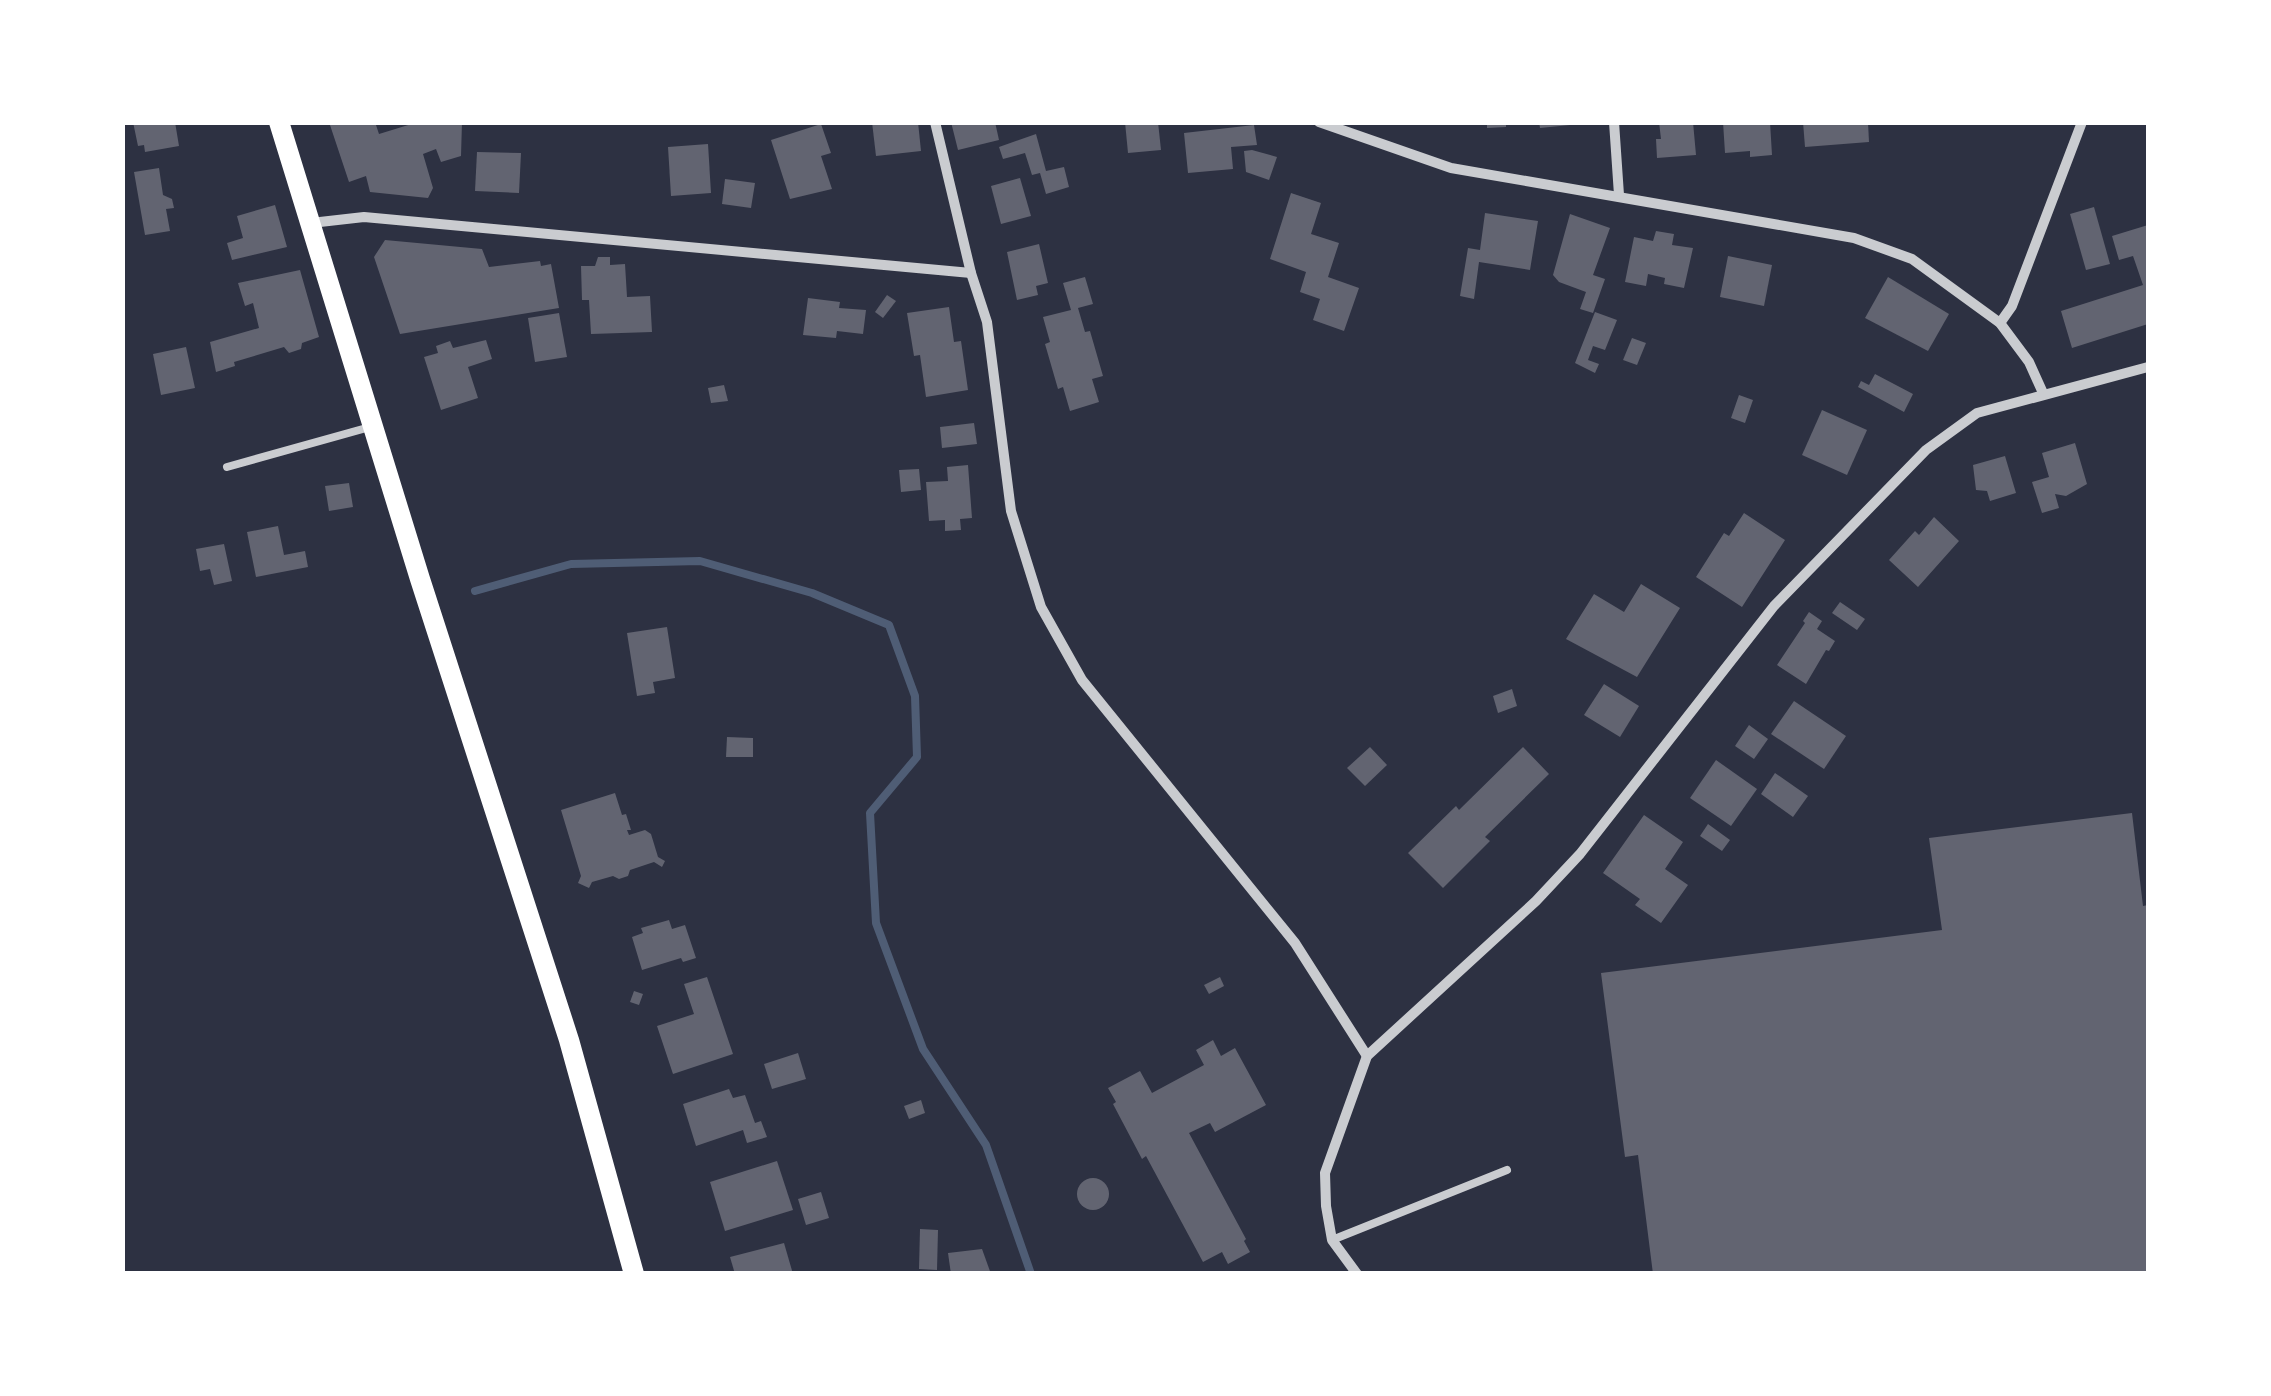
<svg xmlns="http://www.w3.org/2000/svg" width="2271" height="1396" font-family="Arial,sans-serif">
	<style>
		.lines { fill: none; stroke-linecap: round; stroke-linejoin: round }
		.stream { stroke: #4f5d75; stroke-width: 8 }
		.building { fill: #626471 }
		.service { stroke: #caccd0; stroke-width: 8 }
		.minor { stroke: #caccd0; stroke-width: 10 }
		.secondary { stroke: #fff; stroke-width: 20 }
	</style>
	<rect width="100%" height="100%" fill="#2d3142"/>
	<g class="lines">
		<path class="stream" d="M475,591L571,564L700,561L812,593L889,625L915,696L917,757L870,813L876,923L923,1049L986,1145L1031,1274"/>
	</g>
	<g class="building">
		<path d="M133,122H175L179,146L145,152L144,145L138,146Z"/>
		<path d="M329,122H375L379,134L418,122H462L461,156L441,162L436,149L423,154L433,188L428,198L370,192L366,176L349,182Z"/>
		<path d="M872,122H918L921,151L876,156Z"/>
		<path d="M951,122H995L999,140L958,150Z"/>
		<path d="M1125,122H1158L1161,150L1128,153Z"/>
		<path d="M1487,122H1506V127L1487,128Z"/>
		<path d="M1539,122H1570V125L1540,128Z"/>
		<path d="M1659,122H1693L1696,155L1657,158L1656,139H1661Z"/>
		<path d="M1723,122H1770L1772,155L1750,157V151L1725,153Z"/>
		<path d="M1803,122H1868L1869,142L1805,147Z"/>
		<path d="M821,124L831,153L821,156L832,189L790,199L771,140Z"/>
		<path d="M1254,125L1257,145L1231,147L1233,169L1188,173L1184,133Z"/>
		<path d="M1036,134L1046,171L1064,167L1069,187L1046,194L1040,173L1032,175L1025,153L1003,159L999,147Z"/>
		<path d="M708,144L711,193L671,196L668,147Z"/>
		<path d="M1252,150L1277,157L1269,180L1246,172L1244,151Z"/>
		<path d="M477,152L521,153L519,193L475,191Z"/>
		<path d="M159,168L163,195L172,199L174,208L166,209L170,231L145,235L134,172Z"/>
		<path d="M1020,178L1031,216L1001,224L991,186Z"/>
		<path d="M725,179L755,183L751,208L722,204Z"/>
		<path d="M1291,193L1321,203L1311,234L1339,243L1328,277L1359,288L1344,331L1313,320L1320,299L1300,292L1306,272L1270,259Z"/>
		<path d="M275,205L287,247L232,260L227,243L243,238L237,216Z"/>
		<path d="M2094,207L2110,264L2086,270L2070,214Z"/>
		<path d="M1485,213L1538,221L1530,270L1479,262L1474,299L1460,296L1468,248L1480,250Z"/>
		<path d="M1570,214L1610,228L1593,275L1605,279L1593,313L1580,309L1586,292L1559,282L1553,275Z"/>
		<path d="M2148,225V324L2072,348L2061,311L2143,285L2133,256L2119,260L2112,236Z"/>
		<path d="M1656,231L1674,234L1672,245L1693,248L1684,288L1664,284L1665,278L1648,274L1646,286L1625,282L1634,237L1653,241Z"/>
		<path d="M385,240L482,249L489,267L540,261L541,266L551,264L559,308L400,334L374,257Z"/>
		<path d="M1039,244L1048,283L1036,286L1038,295L1017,300L1007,252Z"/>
		<path d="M1728,256L1772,265L1764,306L1720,297Z"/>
		<path d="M598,257H610V265L625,264L627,297L650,296L652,332L591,334L589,300H582L581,266H595Z"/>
		<path d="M300,270L319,337L302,343L301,349L289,353L284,347L234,362L235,366L216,372L210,342L259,328L253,303L245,306L238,283Z"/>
		<path d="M1085,277L1093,304L1078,308L1085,332L1090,331L1103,376L1092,379L1099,402L1070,411L1063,387L1058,389L1045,344L1050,342L1043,317L1071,310L1063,283Z"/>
		<path d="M1888,277L1949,314L1928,351L1865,318Z"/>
		<path d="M887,295L896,301L883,318L875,312Z"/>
		<path d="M808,298L840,302L839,308L866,310L863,334L837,331L836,338L803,335Z"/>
		<path d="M949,307L954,342L961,341L968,390L926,397L920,355L914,356L907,313Z"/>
		<path d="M1595,312L1617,320L1605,350L1593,346L1588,360L1599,364L1595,373L1575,363Z"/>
		<path d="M559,313L567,357L535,362L528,318Z"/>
		<path d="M1632,338L1646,343L1637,365L1623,360Z"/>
		<path d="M486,340L492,359L468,367L478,398L441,410L424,357L438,353L436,346L450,341L453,348Z"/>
		<path d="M186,347L195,388L161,395L153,354Z"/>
		<path d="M1875,374L1913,394L1904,412L1858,387L1861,381L1869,385Z"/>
		<path d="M724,385L728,401L711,403L708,388Z"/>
		<path d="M1739,395L1753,400L1745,423L1731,418Z"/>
		<path d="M1822,410L1867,430L1847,475L1802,455Z"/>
		<path d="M974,423L977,444L942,448L940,427Z"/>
		<path d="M2075,443L2087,484L2066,496L2055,494L2059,508L2042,513L2032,482L2049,477L2042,453Z"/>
		<path d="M2005,456L2016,493L1990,501L1987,491L1976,490L1973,465Z"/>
		<path d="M968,465L972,518L960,519L961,530L945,531V520L929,521L926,482L948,481L947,467Z"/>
		<path d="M919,469L921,490L901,492L899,470Z"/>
		<path d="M349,483L353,507L329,511L325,486Z"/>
		<path d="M1744,513L1785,540L1742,607L1696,577L1724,533L1729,536Z"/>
		<path d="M1934,517L1959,541L1918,587L1889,560L1915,531L1919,535Z"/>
		<path d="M278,526L284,555L305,551L308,567L256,577L247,532Z"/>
		<path d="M224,544L232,581L214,585L210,569L200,571L196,549Z"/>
		<path d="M1641,584L1680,608L1637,677L1566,639L1594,594L1624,612Z"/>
		<path d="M1840,602L1865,619L1857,630L1832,613Z"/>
		<path d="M1809,612L1822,621L1817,629L1835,641L1829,651L1826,650L1806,684L1777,665L1805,623L1803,621Z"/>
		<path d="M667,627L675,678L653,682L655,693L637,696L627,633Z"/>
		<path d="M1604,684L1639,706L1620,737L1584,715Z"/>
		<path d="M1512,689L1517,706L1498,713L1493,696Z"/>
		<path d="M1794,701L1846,736L1824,769L1771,734Z"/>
		<path d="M1749,725L1768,739L1754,759L1735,746Z"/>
		<path d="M727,737L753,738V757H726Z"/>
		<path d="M1370,747L1387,765L1365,786L1347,768Z"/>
		<path d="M1523,747L1549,774L1485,837L1490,841L1443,888L1408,853L1456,806L1459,810Z"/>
		<path d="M1716,760L1757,789L1731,826L1690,798Z"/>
		<path d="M1775,773L1808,796L1793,817L1761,794Z"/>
		<path d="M615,793L622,815L626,814L631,830H627L629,835L645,830L651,834L658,857L665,861L662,867L654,862L630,870L628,876L619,879L613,876L592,882L589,888L578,883L581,876L561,810Z"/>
		<path d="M2132,813L2143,906L2148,905V1274H1653L1638,1155L1625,1157L1601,973L1942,930L1929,838Z"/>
		<path d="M1644,815L1683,842L1665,869L1688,885L1661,923L1635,905L1640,899L1603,873Z"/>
		<path d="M1708,824L1730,840L1722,851L1700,836Z"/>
		<path d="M669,920L672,929L685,925L696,958L683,962L681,958L642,970L632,937L643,933L641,928Z"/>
		<path d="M707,977L733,1054L673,1074L657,1026L694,1014L684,984Z"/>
		<path d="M1220,977L1224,986L1209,994L1204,985Z"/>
		<path d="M634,991L643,994L639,1005L630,1002Z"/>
		<path d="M1213,1040L1221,1056L1235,1048L1266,1105L1215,1132L1210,1123L1189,1133L1246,1239L1244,1241L1250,1252L1228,1264L1222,1252L1203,1262L1146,1156L1142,1159L1113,1104L1116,1102L1108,1088L1140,1071L1152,1093L1204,1065L1196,1050Z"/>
		<path d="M798,1053L806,1079L772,1089L764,1064Z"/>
		<path d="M729,1089L733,1098L745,1095L755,1123L761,1121L767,1137L747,1143L743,1130L696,1146L683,1104Z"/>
		<path d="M921,1100L925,1113L909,1119L904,1106Z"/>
		<path d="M777,1161L793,1210L725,1231L710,1182Z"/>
		<circle cx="1093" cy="1194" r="16"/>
		<path d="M821,1192L829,1218L806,1225L798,1199Z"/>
		<path d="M920,1229L938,1230L937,1270L919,1269Z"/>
		<path d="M784,1243L793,1274H735L730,1257Z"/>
		<path d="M982,1249L991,1274H951L948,1253Z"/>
	</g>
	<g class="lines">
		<g class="service">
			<path d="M227,467L370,427"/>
			<path d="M1332,1240L1507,1170"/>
		</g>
		<g class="minor">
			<path d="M935,122L971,273L987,322L1011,511L1041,607L1082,680L1295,943L1367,1056"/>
			<path d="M1319,122L1451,168L1854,238L1912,259L2000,323L2029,362L2043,393"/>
			<path d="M1614,122L1619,195"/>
			<path d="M311,223L364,217L971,273"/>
			<path d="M2000,323L2012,306L2082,122"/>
			<path d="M1357,1274L1332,1240L1326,1206L1325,1173L1367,1056L1536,901L1580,854L1774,606L1926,450L1977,413L2148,367"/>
		</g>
		<path class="secondary" d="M279,122L420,579L569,1040L634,1274"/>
	</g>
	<rect width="2271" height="1396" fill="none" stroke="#ffffff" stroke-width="250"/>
</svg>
